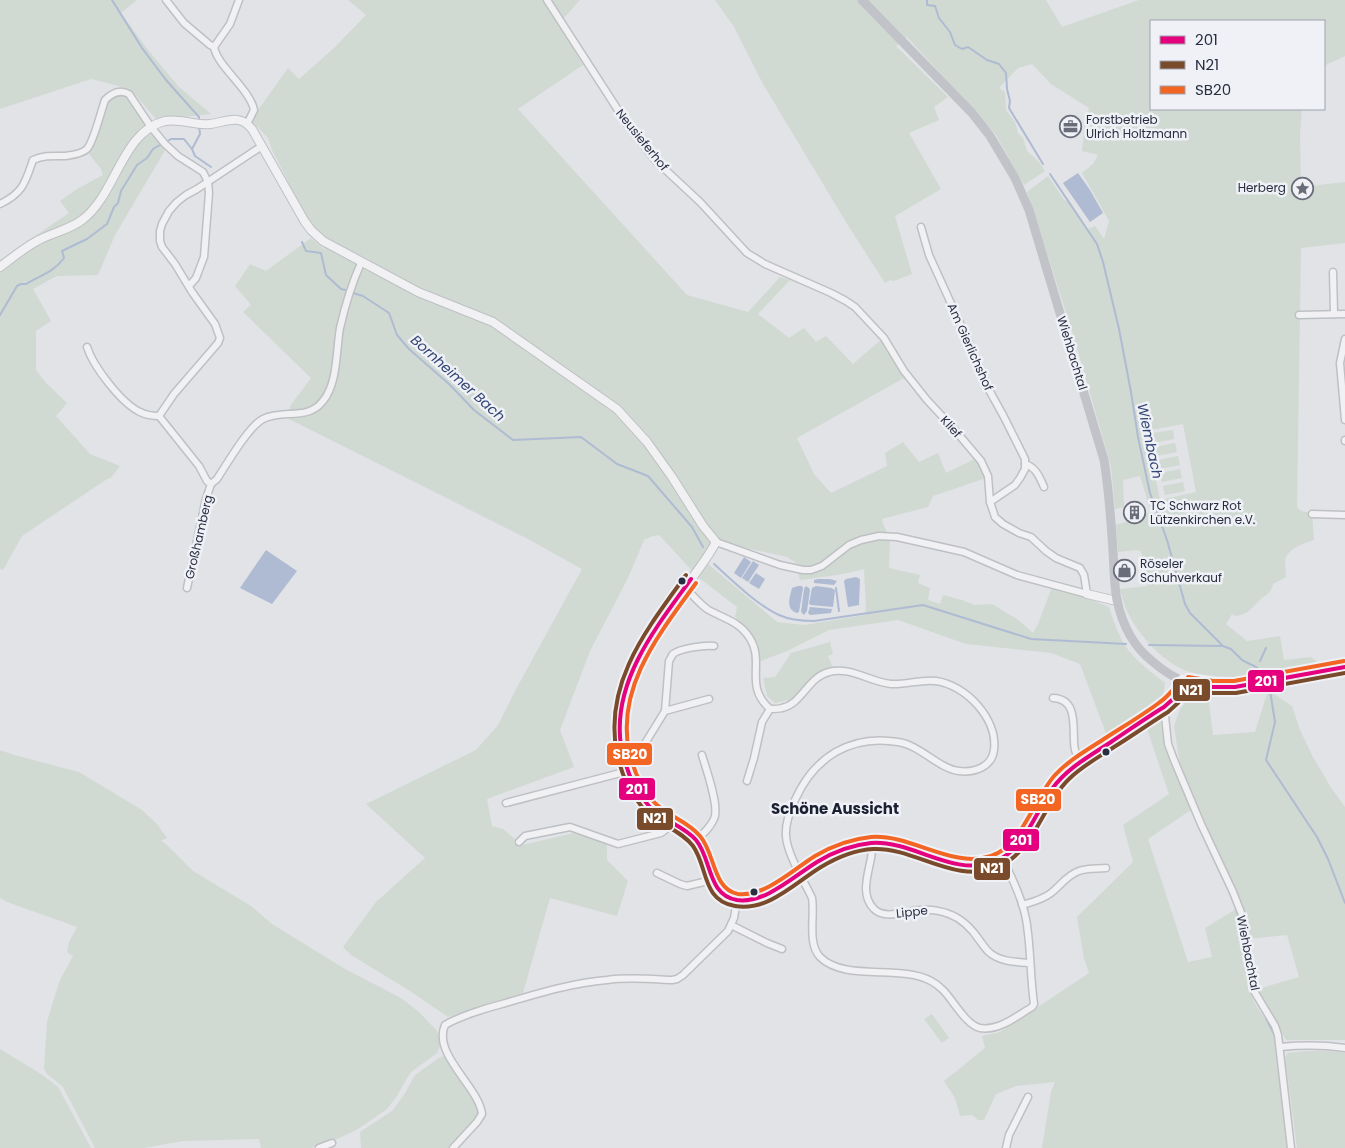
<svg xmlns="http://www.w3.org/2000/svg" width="1345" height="1148" font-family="Poppins,sans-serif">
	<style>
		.green { fill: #d0dad2; fill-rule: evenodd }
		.water { fill: #afbbd2 }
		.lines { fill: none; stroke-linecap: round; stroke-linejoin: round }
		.stream { stroke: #afbbd2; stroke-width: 2 }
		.minor-casing { stroke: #bec0c4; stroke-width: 9 }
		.tertiary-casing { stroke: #bec0c4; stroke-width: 10 }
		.minor { stroke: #f1f1f3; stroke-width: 6 }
		.tertiary { stroke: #f1f1f3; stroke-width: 8 }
		.secondary { stroke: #c2c3c9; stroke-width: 9 }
		.bus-1-casing { stroke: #eff1f6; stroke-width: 8 }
		.bus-2-casing { stroke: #eff1f6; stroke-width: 8 }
		.bus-3-casing { stroke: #eff1f6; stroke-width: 8 }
		.bus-1 { stroke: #e5007d; stroke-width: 4 }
		.bus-2 { stroke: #7a4b2a; stroke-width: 4 }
		.bus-3 { stroke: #f26522; stroke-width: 4 }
		.bus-dot { fill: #282d40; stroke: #eff1f6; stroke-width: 2 }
		.labels { text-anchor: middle; stroke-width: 5; stroke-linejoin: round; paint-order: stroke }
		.poi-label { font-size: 12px; fill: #282d40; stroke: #eff1f6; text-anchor: start }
		.street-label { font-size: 12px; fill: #282d40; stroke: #eff1f6 }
		.water-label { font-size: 14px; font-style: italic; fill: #324674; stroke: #eff1f6 }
		.quarter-label { font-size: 15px; font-weight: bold; fill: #1a1f31; stroke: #eff1f6 }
		.line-badge { stroke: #eff1f6; stroke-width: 2 }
		.badge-label { font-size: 14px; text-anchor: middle; font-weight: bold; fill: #fff }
	</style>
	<rect width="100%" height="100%" fill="#e1e3e7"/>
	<g class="green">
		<path d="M0,0H137L121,13L148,50L179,87L211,114L157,120L130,89L91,79L0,109Z"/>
		<path d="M348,0H544L583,65L518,109L687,295L748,312L780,277L790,280L758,314L789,338L804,328L816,342L826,336L853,364L882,339L904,378L797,438L814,474L831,493L887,466L885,453L903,442L919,462L938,453L946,473L975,459L982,469L986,478L933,496L928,507L882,519L883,524L890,538L889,568L920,575L918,583L930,588L928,600L940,604L943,595L962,600L974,605L992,604L1017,619L1033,633L1038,624L1052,587L1085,597L1109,607C1114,622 1119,638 1129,651C1139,663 1152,673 1165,683L1163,698L1138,712L1141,718L1107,736L1080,664L1051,653L966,644L898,620L829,630L787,651L758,662L755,641L735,617L737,607L698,577L659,535L653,536L644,540L628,578L590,651L560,730L574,767L487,799L492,826L503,829L522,845L574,833L607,844V860L628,881L617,916L550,898L523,993L490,1003L448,1017L410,991L351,955L343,947L376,902L425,858L366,804L476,750L498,725L515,691L582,569L526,538L289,419L290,406L311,378L243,312L251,305L235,286L250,264L266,271L311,238L326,251L312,228L272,150L268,138L251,120L288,68L299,79L334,48L366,15ZM719,542L787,557L795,562L800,580C822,577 843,575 864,569L866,609L865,615L804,625L777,622L707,563Z"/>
		<path d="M551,0H580L563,19Z"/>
		<path d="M715,0H1046L1062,27L1139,0H1345V56L1324,66V21H1151V109H1302L1300,134L1301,187L1345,182V243L1301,248L1297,507L1301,511L1312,513L1314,540C1305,543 1291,547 1286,557C1284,562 1286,571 1286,577L1273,584C1271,592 1269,593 1263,597C1252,606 1251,614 1235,616L1232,614L1226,624L1247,641L1280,636L1284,660L1311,657L1317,662L1257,681L1248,678C1230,676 1207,677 1190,672C1164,664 1139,636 1127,611C1124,604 1122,596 1120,589L1148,586L1141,551L1136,550L1118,552L1116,525L1135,519L1151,512L1140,476L1123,480L1124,507L1115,509L1111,467L1073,334L1027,192L1048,176L1065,201L1068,199L1088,229L1095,226L1104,239L1109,221L1082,173L1093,164L1098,155L1082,151L1085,120L1084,117L1088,113L1089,108L1051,84L1032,64L1018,68L999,88L1005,92L1006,110L1015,122L1018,133L1023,138L1027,151L1039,162L1045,171L1024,185L996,135L907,37L896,46L948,97L934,107L939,120L909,133L941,189L895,216L912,274L894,281L890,280L885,283L849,227L763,84L734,27ZM1183,424L1196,492L1160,500L1146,431Z"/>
		<path d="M117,93L128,96L167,147L115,235L98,275L57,276L33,289L51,321L36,331V370L46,383L67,403L56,416L90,454L120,466L111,478L107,479L22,536L3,570L0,569V260L69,213L60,201L77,189L103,175L101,169L86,150L96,139L108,100Z"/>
		<path d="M1173,430L1174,439L1154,443L1152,433Z"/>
		<path d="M1175,443L1177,452L1157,456L1155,447Z"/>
		<path d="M1178,456L1180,465L1160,469L1158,460Z"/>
		<path d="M1180,469L1182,478L1162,482L1160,473Z"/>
		<path d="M1183,482L1185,491L1165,495L1163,486Z"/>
		<path d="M830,642L833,654L828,656L833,668L815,675L792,699L775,703L767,696L763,678L775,677L791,653Z"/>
		<path d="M1268,690L1292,706L1300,730L1313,757L1330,786L1345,807V1040H1286L1258,989L1299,977L1287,935L1248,939L1240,899L1185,778L1180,764L1174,726L1180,709L1189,698L1197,695H1208L1213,735L1255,732Z"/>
		<path d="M1160,719L1165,747L1191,810L1148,839L1188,962L1212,957L1205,928L1236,909C1243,938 1244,968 1252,997C1256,1009 1267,1019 1272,1030C1277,1041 1276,1056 1277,1068L1279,1069L1289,1148H1042L1051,1092L1055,1082L1016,1086L996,1094L984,1120H978L972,1115L960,1116L955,1098L944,1081L985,1048L982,1036L1000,1032L1089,973L1084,959L1077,917L1133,862L1123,825L1169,794L1146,726Z"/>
		<path d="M0,750L14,755L79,772L142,810L157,824L167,838L161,841L167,845L193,871L251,906L272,924L345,969L401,998L419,1012L438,1032L440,1046L437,1053L411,1072L403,1085L397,1096L387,1109L358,1129L335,1140L311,1148H261L259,1139L183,1141L144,1148H95L63,1087L46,1073L44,1068L47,1022L51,1008L60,980L73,956L67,952L69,942L77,927L7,902L0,898Z"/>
		<path d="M932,1014L949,1038L942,1043L924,1019Z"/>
		<path d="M0,1049L41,1074L58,1087L91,1148H0Z"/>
		<path d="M1308,1051H1328L1345,1053V1148H1297L1285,1057L1288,1053Z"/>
		<path d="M444,1056L447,1058L477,1104L479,1113L474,1124L450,1148H361L360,1132L392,1111L404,1095L415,1075L439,1058Z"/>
	</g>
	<g class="water">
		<path d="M1078,173L1090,190L1103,213L1090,222L1063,183Z"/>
		<path d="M266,550L297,571L272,604L240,588Z"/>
		<path d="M744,557L751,562L741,578L734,573Z"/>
		<path d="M753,561L759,565L748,582L742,578Z"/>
		<path d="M756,573L765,579L759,589L749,583Z"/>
		<path d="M856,577L860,579L859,605L848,607L844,581L846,579Z"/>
		<path d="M818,579H830L837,581L834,585L814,583V580Z"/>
		<path d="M798,586H802L803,588L799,612L797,613C785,609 790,597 792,588Z"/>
		<path d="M806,586L809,588L810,590L807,611L804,615L801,612L804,589Z"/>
		<path d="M816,586L831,588L835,590L833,607L811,605L809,604L812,588Z"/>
		<path d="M810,607L832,609L831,613L810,615L808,613Z"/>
	</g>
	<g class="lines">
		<g class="stream">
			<path d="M112,0L142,48L166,80L199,117V121"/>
			<path d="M927,0V5L935,6L939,18L950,32L955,45L962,49L968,47L987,60L999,64L1006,73L1007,89L1010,101L1009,108L1043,164"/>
			<path d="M199,126L200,134L192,149L195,156L211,167"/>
			<path d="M166,142L171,139H184L192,149"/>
			<path d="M1050,174L1097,244L1103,262L1119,329L1131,392L1138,437L1150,493L1167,540L1185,604L1190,613L1223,646L1231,649L1242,660L1256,667L1267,676L1268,679"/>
			<path d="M302,242L306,251L321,253L326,275L341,289L345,290"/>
			<path d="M353,293L363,296L389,313L397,335L409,349L449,384L474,410L513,440L581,437L617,464L648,476L692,527L703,547"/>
			<path d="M0,315L17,286L21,284H26C39,276 54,272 64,258L62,251L87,239L107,224L114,207L118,203L121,191L137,165L147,158L153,149L160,145"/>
			<path d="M714,564C733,581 757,605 779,615C790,620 802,621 814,621L923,605L1031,639L1126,644"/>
			<path d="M836,588L839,611"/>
			<path d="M1149,645L1222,646"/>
			<path d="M1260,661L1266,648"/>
			<path d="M1269,684L1275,722L1266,760L1317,837L1328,859L1345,903"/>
			<path d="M1266,1018L1274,1034"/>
			<path d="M1278,1061L1286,1128"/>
		</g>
		<defs>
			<g id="minor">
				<path d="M166,0L184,23L210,45L214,47C217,66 250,89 254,110L247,124"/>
				<path d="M547,0L627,124L656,161L700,202L747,253L765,264L831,293L846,301L855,307L884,338L904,371L927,400L954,429L981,461L988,476L990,502L995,517L1003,524L1019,533L1031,537L1046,551L1056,558L1080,568L1084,575L1087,594L1017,575L964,552L897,537L879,536L861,540L849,545L822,566L811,570H803L780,565L716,542"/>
				<path d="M214,47L230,24L239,0"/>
				<path d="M0,204C23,193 25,183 33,160C44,155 54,156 65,156C72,155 82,154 87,149C94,141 101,111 105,100C112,93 120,89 129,94L151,127L165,144L178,156L203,172L208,182L209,193L204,257L196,278L189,286"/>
				<path d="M921,227L929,255L969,343L988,388L1004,417L1025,459V469L1020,478L1015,485L990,502"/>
				<path d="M1333,272L1334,314"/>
				<path d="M1299,315L1345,314"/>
				<path d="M1345,339L1340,363L1345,420"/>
				<path d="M87,347C93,366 121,403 140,412C146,415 152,416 159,416L199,466L207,481L211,484L206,499L187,588"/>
				<path d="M159,416L174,394L218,343L220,338L215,324L192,292L175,264L162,247L160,241V231L162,224L169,211L177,202L186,195L197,189L262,146"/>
				<path d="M1345,440V441"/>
				<path d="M1025,464C1036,467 1040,478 1044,487"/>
				<path d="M211,484L217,479C227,464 248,427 263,419C283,409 308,421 323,401C338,383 336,350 340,328C345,306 352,283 361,263"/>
				<path d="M1312,514L1345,515"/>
				<path d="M685,587C692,595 699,603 707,609C722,618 739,621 749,637C766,662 743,685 770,709C774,709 778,709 782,708C802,704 808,677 829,672C850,666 870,682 891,684C906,685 921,679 936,681C966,685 998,719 994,750C992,767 974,773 959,771C939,769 920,745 898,742C851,734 814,757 795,800C790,811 785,823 786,836C787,854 804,881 812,898C815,916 807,943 820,957C845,982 900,964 931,981C935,983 939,986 943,990C953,1000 966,1025 980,1028C999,1031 1017,1016 1032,1007L1034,1004C1030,976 1031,947 1026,919C1022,898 1012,877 1002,858"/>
				<path d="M1053,698C1081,699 1071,734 1075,750C1076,754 1078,758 1080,761"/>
				<path d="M1164,707L1168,744L1174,760L1201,824L1233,892L1242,915L1249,968L1254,991L1275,1026L1278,1035L1291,1148"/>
				<path d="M665,711L709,699"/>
				<path d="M626,763L636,758L665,711L669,661C671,658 671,657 673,654C681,648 705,645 714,646"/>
				<path d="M747,781L754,758L762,722L770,709"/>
				<path d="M506,803L628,771"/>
				<path d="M696,840C703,834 710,828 714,819C720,807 706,769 702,755"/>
				<path d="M519,842L525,836L570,827L618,844L661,833L665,830L671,823"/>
				<path d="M872,843C872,848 872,853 871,858C868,875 860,895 874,909C885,920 906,911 919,910C929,909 939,910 949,914C963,919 972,929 980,941C983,945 986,950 990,953C1001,962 1017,962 1030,963"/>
				<path d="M657,873L680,884L687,886L712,880"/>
				<path d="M1022,905C1032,902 1042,900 1051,893C1060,886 1067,875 1079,871C1087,868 1097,869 1106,868"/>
				<path d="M731,925L767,943L782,949"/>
				<path d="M1280,1047C1302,1045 1324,1045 1345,1048"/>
				<path d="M319,1148L332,1143"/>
				<path d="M453,1148L477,1122L482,1114C479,1087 432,1054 445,1025C458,1017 486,1008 502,1004C536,994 571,983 607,980C628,977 650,979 672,980L677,979L683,975L728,931L734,918L737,900"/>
				<path d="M1006,1148L1009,1135L1028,1097"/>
			</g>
			<g id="tertiary">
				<path d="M0,267C12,258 24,248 37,241C51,233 69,230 82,220C116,195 122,131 165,121C180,118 196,126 210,124C227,122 239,113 252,129L305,222L311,230L323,241L418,292L493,322L617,409L647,442L672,477L703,526L716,542C709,556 699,568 690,581C652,633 603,693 625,761C629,774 635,788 643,799C651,809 661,817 672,823C680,828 689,832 696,839C714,859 705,898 739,900C770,903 801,869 827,856C841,850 858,845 872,843C916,837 953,879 996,861C1022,851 1035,813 1050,791C1066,768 1090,756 1113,741C1130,730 1147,718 1164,707L1173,699L1187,683"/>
				<path d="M1087,594L1117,601"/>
			</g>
		</defs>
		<use href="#minor" class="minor-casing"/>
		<use href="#tertiary" class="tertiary-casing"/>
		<use href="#minor" class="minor"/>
		<use href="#tertiary" class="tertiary"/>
		<path class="secondary" d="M862,0L972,113L990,136L1015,178L1029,210L1104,460C1109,490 1111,520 1113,551C1114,567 1114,584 1117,600C1122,624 1133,646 1152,661C1162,670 1175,678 1187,683C1222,694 1262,682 1296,675C1312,672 1329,670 1345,667"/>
		<defs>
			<g id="bus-1">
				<path d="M691,579C658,625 616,676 620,736C620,742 622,748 623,754C627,772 636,792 649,806C662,821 683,825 696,840C712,859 707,895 737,900C765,904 794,876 817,862C833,852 852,845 871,843C913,840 952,877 994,862C1024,851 1035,813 1052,789C1067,768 1090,756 1111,742C1129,730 1146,718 1164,707L1173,699L1187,683"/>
				<path d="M1187,683L1213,687H1235L1345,667"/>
			</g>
			<g id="bus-2">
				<path d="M686,575C647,629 603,683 617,754C621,773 630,792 642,807C656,824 680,829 693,846C708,867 702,901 735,906C768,912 796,882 821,867C836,858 855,850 873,849C915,847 955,885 998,867C1035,851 1042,805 1069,779C1082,766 1099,757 1114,747C1132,736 1150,723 1168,712L1178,703L1192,687"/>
				<path d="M1186,689L1213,693H1236L1345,673"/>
			</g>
			<g id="bus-3">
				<path d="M696,583C660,633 616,686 629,751C633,769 641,787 653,801C666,816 687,820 700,836C715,853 713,890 738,894C765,897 794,869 815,856C832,846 851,839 871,837C912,834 952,869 991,856C1022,846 1034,798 1055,775C1070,759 1089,749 1107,737C1124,726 1143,715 1160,702C1169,696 1175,687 1182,679"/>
				<path d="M1188,677L1213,681H1234L1344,661"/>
			</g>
		</defs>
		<use href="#bus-1" class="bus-1-casing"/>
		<use href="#bus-2" class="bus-2-casing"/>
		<use href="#bus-3" class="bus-3-casing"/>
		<use href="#bus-1" class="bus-1"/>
		<use href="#bus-2" class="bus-2"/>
		<use href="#bus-3" class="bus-3"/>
	</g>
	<defs>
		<symbol id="office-ring" viewBox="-11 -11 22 22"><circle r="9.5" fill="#eff1f6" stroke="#696d7a" stroke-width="1.5"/><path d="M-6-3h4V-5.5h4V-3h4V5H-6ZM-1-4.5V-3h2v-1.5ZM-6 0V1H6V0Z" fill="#696d7a"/></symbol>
		<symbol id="sight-ring" viewBox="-11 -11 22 22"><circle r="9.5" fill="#eff1f6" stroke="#696d7a" stroke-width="1.5"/><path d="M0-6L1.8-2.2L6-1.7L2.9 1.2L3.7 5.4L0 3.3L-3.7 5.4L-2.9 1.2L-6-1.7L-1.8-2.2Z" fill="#696d7a"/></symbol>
		<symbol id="building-ring" viewBox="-11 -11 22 22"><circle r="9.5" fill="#eff1f6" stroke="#696d7a" stroke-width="1.5"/><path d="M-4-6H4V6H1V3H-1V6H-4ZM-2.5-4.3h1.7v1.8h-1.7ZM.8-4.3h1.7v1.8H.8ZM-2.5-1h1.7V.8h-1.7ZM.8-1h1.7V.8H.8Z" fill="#696d7a"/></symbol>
		<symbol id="shop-ring" viewBox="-11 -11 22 22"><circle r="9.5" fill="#eff1f6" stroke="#696d7a" stroke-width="1.5"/><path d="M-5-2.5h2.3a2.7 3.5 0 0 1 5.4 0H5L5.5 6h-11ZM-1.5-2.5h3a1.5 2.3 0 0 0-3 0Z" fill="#696d7a"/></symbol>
	</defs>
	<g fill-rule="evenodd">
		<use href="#office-ring" x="1058" y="114" width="25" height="25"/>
		<use href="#sight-ring" x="1290" y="176" width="25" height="25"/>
		<use href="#building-ring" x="1122" y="500" width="25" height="25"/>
		<use href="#shop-ring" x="1112" y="558" width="25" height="25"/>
	</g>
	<g class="bus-dot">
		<circle cx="682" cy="581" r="4.5"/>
		<circle cx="1106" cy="752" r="4.5"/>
		<circle cx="754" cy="892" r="4.5"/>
	</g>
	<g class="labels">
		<g class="poi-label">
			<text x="1086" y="124">Forstbetrieb<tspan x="1086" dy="14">Ulrich Holtzmann</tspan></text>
			<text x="1286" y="192" text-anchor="end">Herberg</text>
			<text x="1150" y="510">TC Schwarz Rot<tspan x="1150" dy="14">Lützenkirchen e.V.</tspan></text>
			<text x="1140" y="568">Röseler<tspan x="1140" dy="14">Schuhverkauf</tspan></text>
		</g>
		<g class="street-label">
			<text transform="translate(642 140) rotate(51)" y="4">Neusieferhof</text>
			<text transform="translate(970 347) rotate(66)" y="4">Am Gierlichshof</text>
			<text transform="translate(1072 353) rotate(73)" y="4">Wiehbachtal</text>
			<text transform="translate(951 427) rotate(48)" y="4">Klief</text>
			<text transform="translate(199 537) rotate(-77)" y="4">Großhamberg</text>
			<text transform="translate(912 912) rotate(-6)" y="4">Lippe</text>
			<text transform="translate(1248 953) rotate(79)" y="4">Wiehbachtal</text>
		</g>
		<g class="water-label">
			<text transform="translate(458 378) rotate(42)" y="5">Bornheimer Bach</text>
			<text transform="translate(1150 441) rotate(78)" y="5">Wiembach</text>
		</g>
		<g class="quarter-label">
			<text x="835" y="814">Schöne Aussicht</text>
		</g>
	</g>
	<g class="line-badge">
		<rect x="1247" y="669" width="38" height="24" rx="5" fill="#e5007d"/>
		<rect x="1172" y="678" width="39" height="24" rx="5" fill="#7a4b2a"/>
		<rect x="606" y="742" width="47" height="24" rx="5" fill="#f26522"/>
		<rect x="618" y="777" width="38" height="24" rx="5" fill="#e5007d"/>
		<rect x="1015" y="788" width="47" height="24" rx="5" fill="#f26522"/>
		<rect x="636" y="807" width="38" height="24" rx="5" fill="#7a4b2a"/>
		<rect x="1002" y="828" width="38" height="24" rx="5" fill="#e5007d"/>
		<rect x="973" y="857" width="38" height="24" rx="5" fill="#7a4b2a"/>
	</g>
	<g class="badge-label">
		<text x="1266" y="686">201</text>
		<text x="1191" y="695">N21</text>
		<text x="630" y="759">SB20</text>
		<text x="637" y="794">201</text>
		<text x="1038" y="804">SB20</text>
		<text x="655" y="823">N21</text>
		<text x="1021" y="845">201</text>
		<text x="992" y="873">N21</text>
	</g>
	<rect x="1150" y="20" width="175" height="90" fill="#eff1f6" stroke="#9fa3ad"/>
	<rect x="1160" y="36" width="25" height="8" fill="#e5007d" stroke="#9fa3ad"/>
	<text x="1195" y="45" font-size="15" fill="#282d40">201</text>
	<rect x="1160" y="61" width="25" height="8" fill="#7a4b2a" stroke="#9fa3ad"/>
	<text x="1195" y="70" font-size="15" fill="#282d40">N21</text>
	<rect x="1160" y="86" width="25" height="8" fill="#f26522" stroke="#9fa3ad"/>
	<text x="1195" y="95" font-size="15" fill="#282d40">SB20</text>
</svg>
